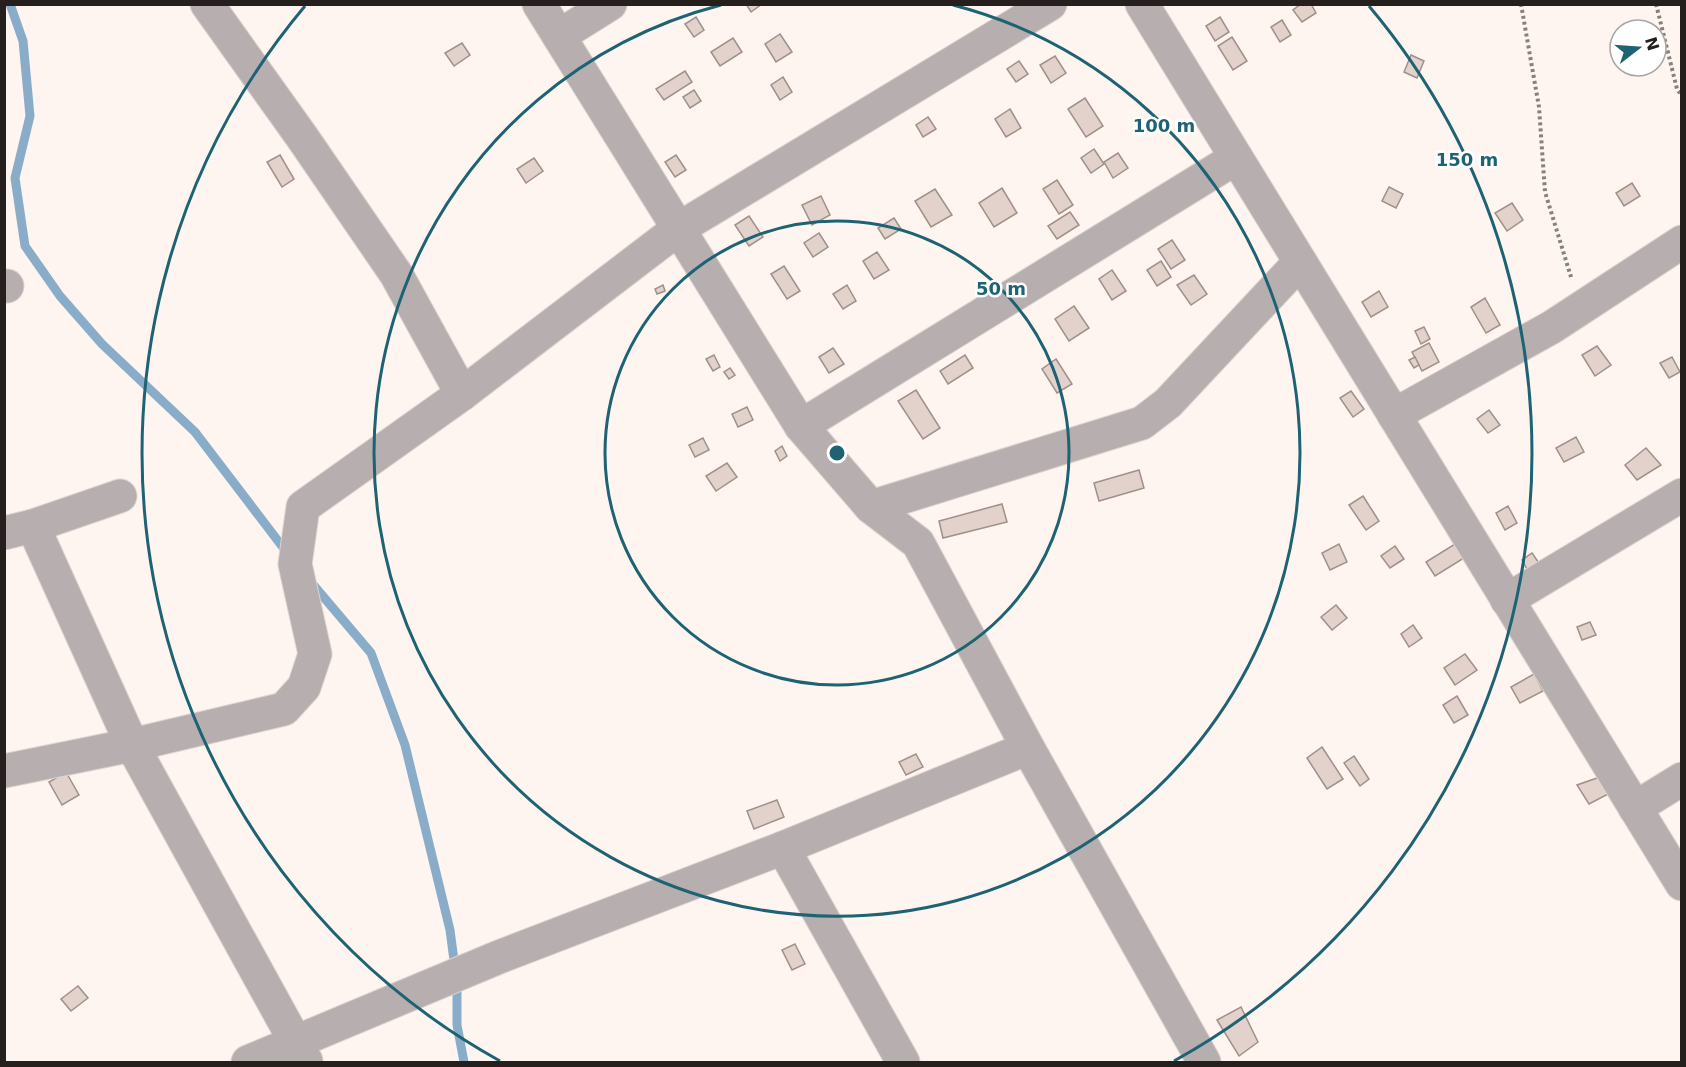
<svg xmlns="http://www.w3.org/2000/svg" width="1686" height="1067" font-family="'DejaVu Sans',sans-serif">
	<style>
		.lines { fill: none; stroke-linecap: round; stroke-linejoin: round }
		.stream { stroke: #89adc8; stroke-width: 9 }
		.building { fill: #e2d2cb; stroke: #9f9089; stroke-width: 1.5 }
		.minor-casing { stroke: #dcd3ce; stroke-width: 35 }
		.path { stroke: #87807c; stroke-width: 4; stroke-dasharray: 3 3; stroke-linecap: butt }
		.minor { stroke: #b6aeaf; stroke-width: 33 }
		.ring { fill: none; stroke: #1d6373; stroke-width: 3 }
		.centre { fill: #1d6373; stroke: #fff; stroke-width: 3 }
		.ring-label { font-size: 18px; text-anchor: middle; font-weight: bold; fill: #1d6373; stroke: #fff; stroke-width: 5; stroke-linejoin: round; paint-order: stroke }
	</style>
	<rect width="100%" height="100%" fill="#fff5f0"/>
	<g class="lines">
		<g class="stream">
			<path d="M10,4L23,41L30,116L15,178L25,246L60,296L102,344L195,432L288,554"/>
			<path d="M310,581L371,653L405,745L450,930L455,968"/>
			<path d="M457,982V1025L464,1062"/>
		</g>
	</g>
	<g class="building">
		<path d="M746,4H762L751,12Z"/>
		<path d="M1301,4H1311L1316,13L1302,22L1293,10Z"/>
		<path d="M696,17L704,30L694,37L685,24Z"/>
		<path d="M1220,17L1229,32L1215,41L1206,26Z"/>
		<path d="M1282,20L1291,35L1280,42L1271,27Z"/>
		<path d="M780,34L792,52L776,62L765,44Z"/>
		<path d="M1232,37L1247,61L1233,70L1218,46Z"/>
		<path d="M733,38L742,52L720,66L711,52Z"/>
		<path d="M462,43L470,55L454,66L445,53Z"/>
		<path d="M1411,55L1424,61L1417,78L1404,72Z"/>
		<path d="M1055,56L1066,73L1051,83L1040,65Z"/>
		<path d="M1019,61L1028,74L1016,82L1007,69Z"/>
		<path d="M685,71L692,82L664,100L656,89Z"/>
		<path d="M783,77L792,92L780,100L771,85Z"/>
		<path d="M694,90L701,101L690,108L683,97Z"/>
		<path d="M1085,98L1103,126L1086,137L1068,109Z"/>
		<path d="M1010,109L1021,128L1006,137L995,119Z"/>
		<path d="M928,117L936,129L923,137L916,125Z"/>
		<path d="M1094,149L1104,164L1091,173L1081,158Z"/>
		<path d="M1118,153L1128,168L1113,178L1104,162Z"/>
		<path d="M280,155L294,179L282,187L267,162Z"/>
		<path d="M676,155L686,170L675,177L665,162Z"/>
		<path d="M534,158L543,171L526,183L517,169Z"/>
		<path d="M1057,180L1073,205L1059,214L1043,189Z"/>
		<path d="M1632,183L1640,196L1624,206L1616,193Z"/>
		<path d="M1389,187L1403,194L1396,208L1382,201Z"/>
		<path d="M1002,188L1017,213L994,227L979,203Z"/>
		<path d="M935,189L952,215L931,227L915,201Z"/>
		<path d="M821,196L830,215L812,225L802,205Z"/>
		<path d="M1512,203L1523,220L1507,231L1495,213Z"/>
		<path d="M1070,212L1079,225L1057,239L1048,226Z"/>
		<path d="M749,216L763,237L749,246L735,225Z"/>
		<path d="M894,218L901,229L885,239L878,228Z"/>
		<path d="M819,233L828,247L813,257L804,243Z"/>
		<path d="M1172,240L1185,260L1171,269L1158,249Z"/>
		<path d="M877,252L889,270L874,279L863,261Z"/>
		<path d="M1161,261L1171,277L1157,286L1147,270Z"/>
		<path d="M784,266L800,291L787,299L771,274Z"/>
		<path d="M1112,270L1126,291L1112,300L1099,279Z"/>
		<path d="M1194,275L1207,294L1191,305L1177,285Z"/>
		<path d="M663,285L665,291L657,294L655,289Z"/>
		<path d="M847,285L856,301L843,309L833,294Z"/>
		<path d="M1379,291L1388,307L1371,317L1362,302Z"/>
		<path d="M1485,298L1500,325L1486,333L1471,307Z"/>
		<path d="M1074,306L1089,328L1069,341L1055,319Z"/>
		<path d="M1424,327L1430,339L1421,344L1415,331Z"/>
		<path d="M1429,343L1439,362L1422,371L1412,352Z"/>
		<path d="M1597,346L1611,365L1595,376L1582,355Z"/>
		<path d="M833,348L844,364L829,373L819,357Z"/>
		<path d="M714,355L720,367L713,371L706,359Z"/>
		<path d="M965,355L973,368L948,384L940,371Z"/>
		<path d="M1415,357L1419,365L1414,368L1409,360Z"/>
		<path d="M1672,357L1680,372L1669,378L1660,363Z"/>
		<path d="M1056,359L1072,384L1057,393L1042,369Z"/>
		<path d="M730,368L735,375L729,379L724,372Z"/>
		<path d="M916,390L940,428L923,439L898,401Z"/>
		<path d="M1351,391L1364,409L1353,417L1340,398Z"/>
		<path d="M747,407L753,420L738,427L732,414Z"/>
		<path d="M1489,410L1500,425L1488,433L1477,419Z"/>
		<path d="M1576,437L1584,452L1564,462L1556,448Z"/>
		<path d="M703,438L709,450L695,457L689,445Z"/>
		<path d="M782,446L787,456L780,461L775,451Z"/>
		<path d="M1646,448L1661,465L1637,480L1625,465Z"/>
		<path d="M727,463L737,477L716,491L706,476Z"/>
		<path d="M1139,470L1144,488L1099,501L1094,483Z"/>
		<path d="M1363,496L1379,521L1366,530L1349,505Z"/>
		<path d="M1002,504L1007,522L943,538L939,521Z"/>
		<path d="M1508,506L1517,523L1505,530L1496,513Z"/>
		<path d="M1339,544L1347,562L1330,570L1322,553Z"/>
		<path d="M1455,544L1464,558L1435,576L1426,562Z"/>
		<path d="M1395,546L1404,559L1390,568L1381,556Z"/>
		<path d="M1532,553L1541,566L1529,573L1522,560Z"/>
		<path d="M1336,605L1347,618L1332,630L1321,617Z"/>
		<path d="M1590,622L1596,635L1582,640L1577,627Z"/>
		<path d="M1413,625L1422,638L1409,647L1401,634Z"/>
		<path d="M1465,654L1477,670L1455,685L1444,668Z"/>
		<path d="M1534,674L1543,691L1520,703L1511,687Z"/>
		<path d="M1457,696L1468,715L1454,723L1443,705Z"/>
		<path d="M1322,747L1343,779L1327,789L1307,758Z"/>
		<path d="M916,754L923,767L906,775L899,762Z"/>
		<path d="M1354,756L1369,779L1360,786L1344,763Z"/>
		<path d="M66,772L79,795L62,805L49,782Z"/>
		<path d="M1600,777L1612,792L1589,804L1577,785Z"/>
		<path d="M777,800L784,817L754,829L747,811Z"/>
		<path d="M795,944L805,964L792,970L782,950Z"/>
		<path d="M78,986L88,998L71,1011L61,999Z"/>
		<path d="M1241,1007L1258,1042L1239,1056L1217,1020Z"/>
	</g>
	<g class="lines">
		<defs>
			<g id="minor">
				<path d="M207,4L302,137L396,274L462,394"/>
				<path d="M539,4L801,426L871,507L918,543L1028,748L1204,1062"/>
				<path d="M1142,4L1682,884"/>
				<path d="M559,36L610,4"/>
				<path d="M4,286H7"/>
				<path d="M1394,415L1552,327L1682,242"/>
				<path d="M801,426L1236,158"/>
				<path d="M871,507L1142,423L1168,403L1300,262"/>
				<path d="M33,526L132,745L284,709L304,687L315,654L295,564L303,507L462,394L678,229L1050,4"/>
				<path d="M4,533L33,526L120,496"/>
				<path d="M1507,600L1682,495"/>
				<path d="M4,771L132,745L306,1061"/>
				<path d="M1635,808L1682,779"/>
				<path d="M783,848L903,1062"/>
				<path d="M248,1062L499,957L783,848L1028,748"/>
			</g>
		</defs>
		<use href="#minor" class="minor-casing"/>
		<g class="path">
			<path d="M1521,4L1539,107L1545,192L1571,277"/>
			<path d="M1656,4L1677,89L1682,96"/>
		</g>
		<use href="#minor" class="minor"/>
	</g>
	<g class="ring">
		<circle cx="837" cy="453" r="232"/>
		<path d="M953 5A463 463 0 1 1 721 5"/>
		<path d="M500 1061A695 695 0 0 1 305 6M1369 6A695 695 0 0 1 1174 1061"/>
	</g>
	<circle cx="837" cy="453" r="9" class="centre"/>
	<g class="ring-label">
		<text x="1164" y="132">100 m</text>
		<text x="1467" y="166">150 m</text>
		<text x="1001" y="295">50 m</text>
	</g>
	<rect width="1686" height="1067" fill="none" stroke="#25201d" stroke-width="12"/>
	<g transform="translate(1638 48) rotate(73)"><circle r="28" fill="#ffffff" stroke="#a8a6a5" stroke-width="1.5"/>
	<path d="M0-4.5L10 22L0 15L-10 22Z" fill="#1d6373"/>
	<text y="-9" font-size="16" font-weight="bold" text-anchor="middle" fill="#25201d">N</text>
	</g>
</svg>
